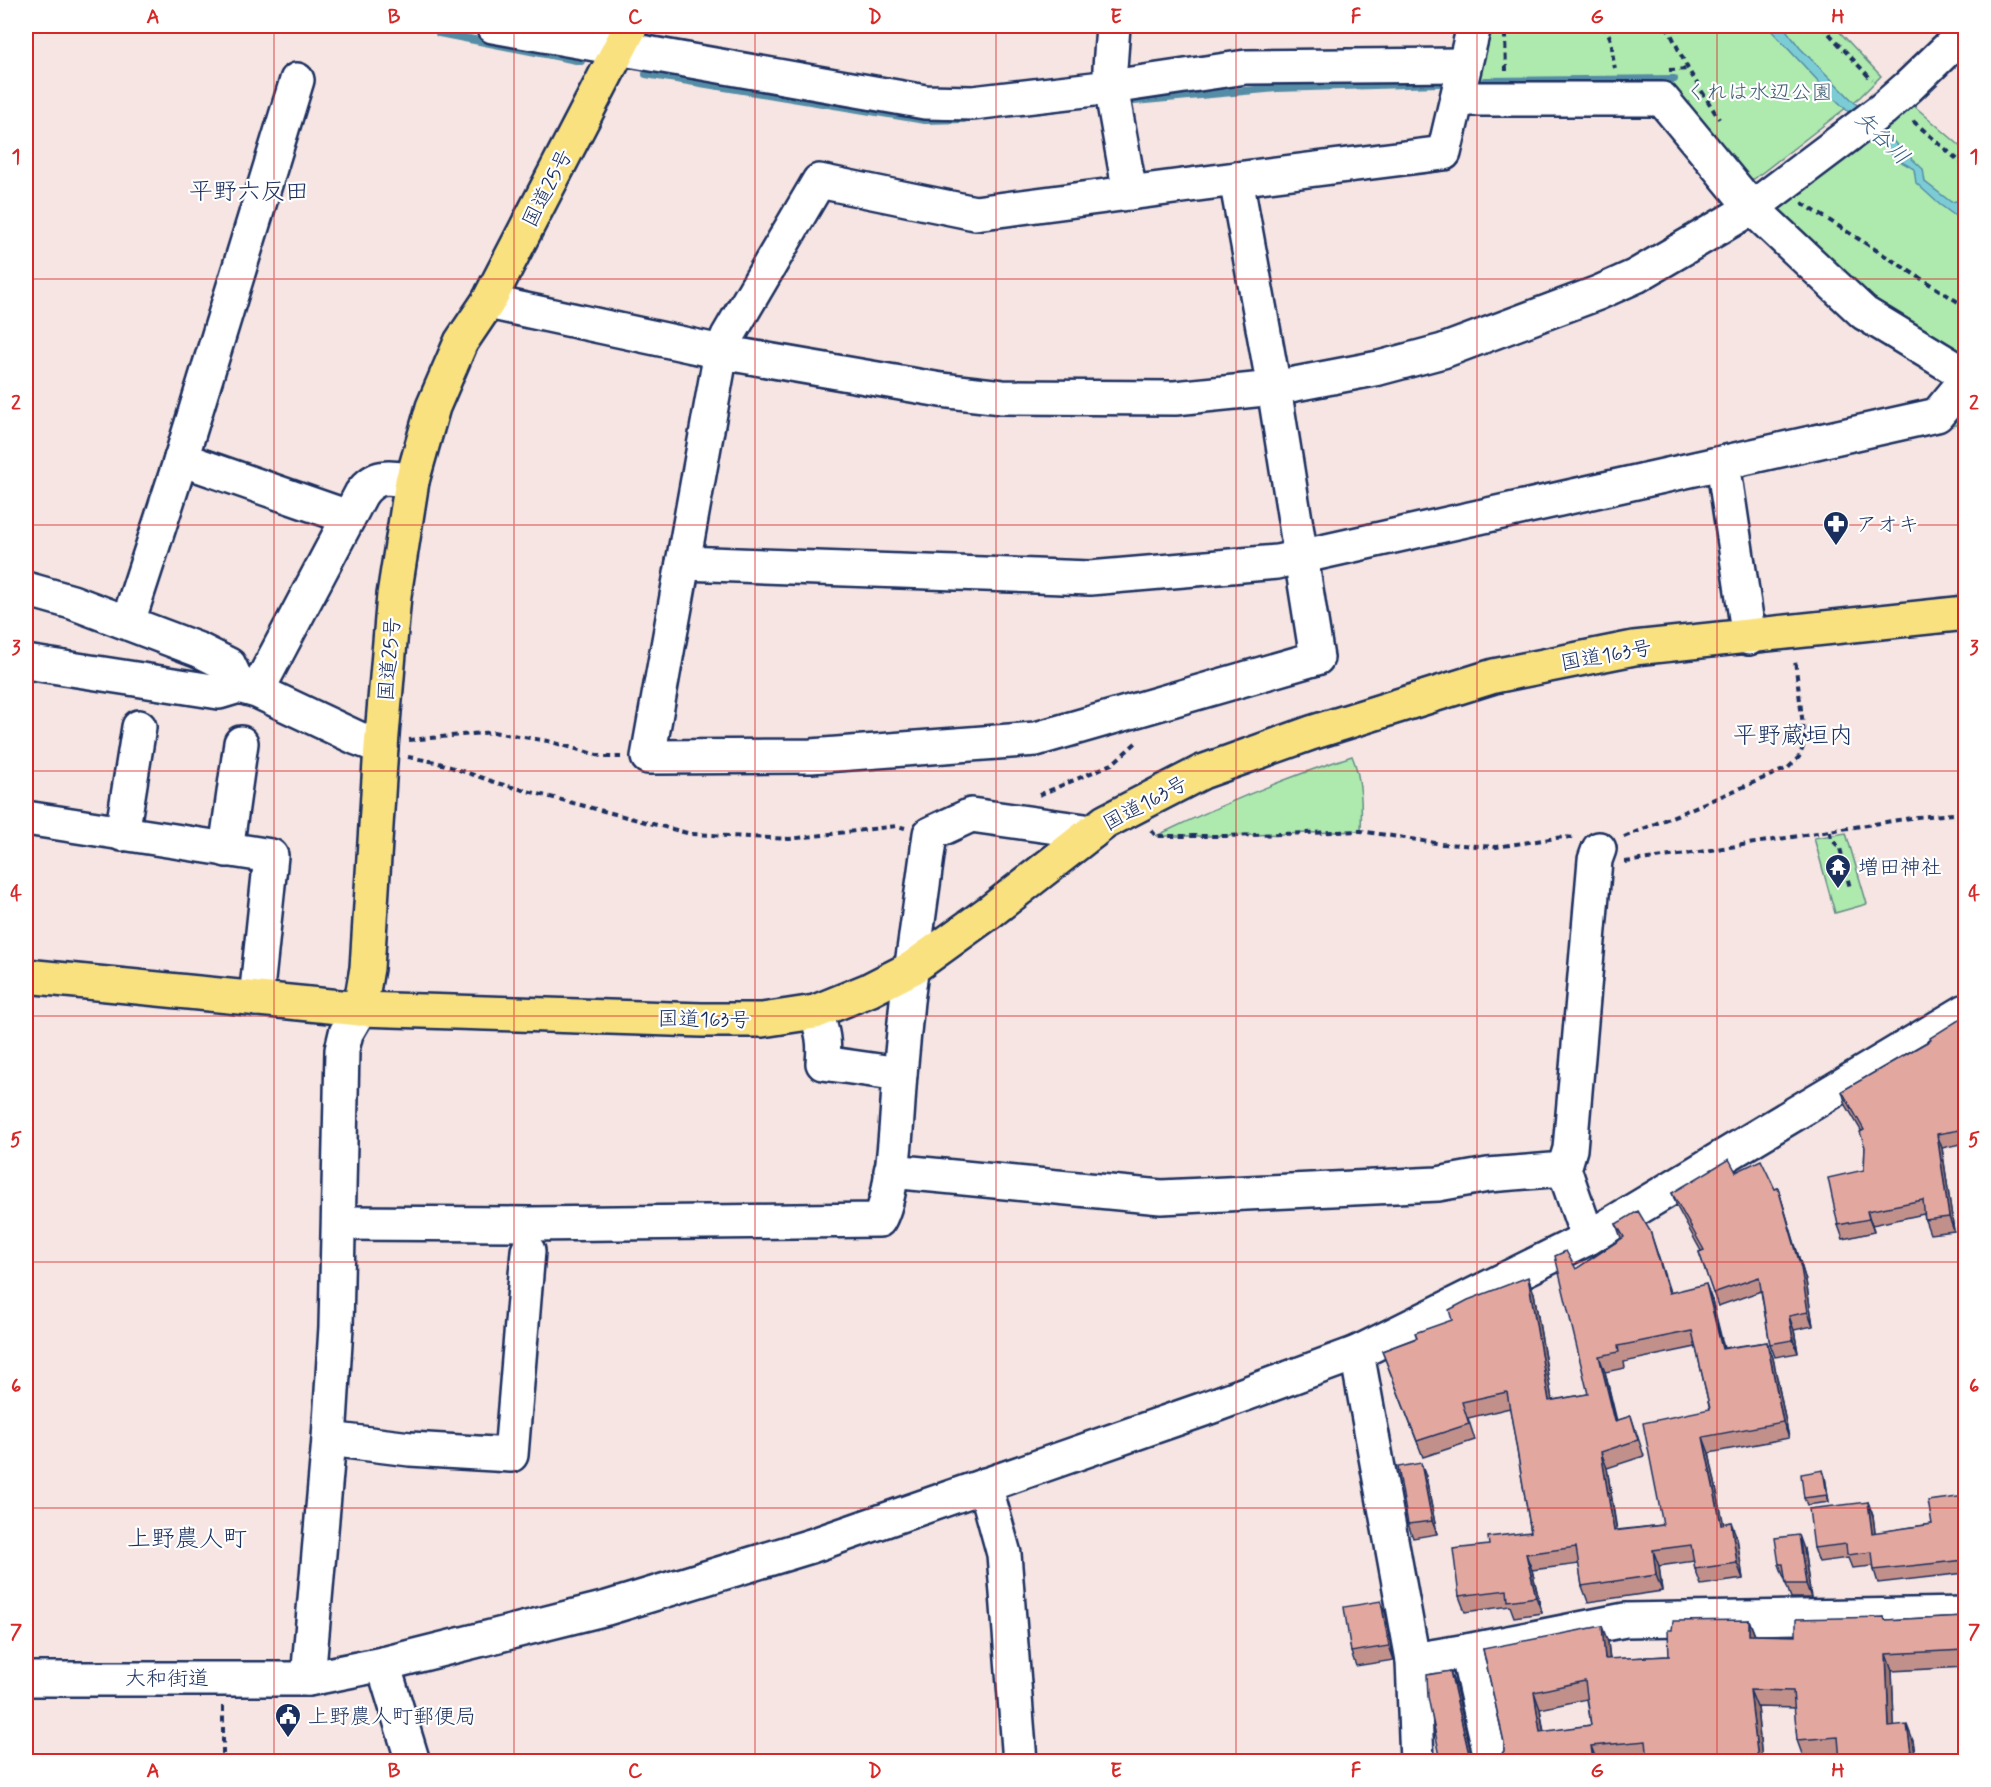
<svg xmlns="http://www.w3.org/2000/svg" width="1991" height="1787" font-family="Mynerve,'Klee One',sans-serif">
	<style>
		.green { fill: #aee9ae; stroke: #648c86; stroke-width: 1.5 }
		.water { fill: #7cccd6; stroke: #558da6; stroke-width: 1.5 }
		.lines { fill: none; stroke-linecap: round; stroke-linejoin: round }
		.stream { stroke: #558da6; stroke-width: 8 }
		.minor-casing { stroke: #1b2f5e; stroke-width: 38 }
		.highway-casing { stroke: #1b2f5e; stroke-width: 38 }
		.path { stroke: #1b2f5e; stroke-width: 4; stroke-dasharray: 6 4.5; stroke-linecap: butt }
		.minor { stroke: #fff; stroke-width: 33 }
		.highway { stroke: #fae180; stroke-width: 33 }
		.wall { fill: #c2908a; stroke: #1b2f5e; stroke-width: 1.5; fill-rule: evenodd }
		.shaded-wall { fill: #9e7670; stroke: #1b2f5e; stroke-width: 1.5 }
		.building { fill: #e2a8a0; stroke: #1b2f5e; stroke-width: 1.5; fill-rule: evenodd }
		.grid { fill: none; stroke: #d62828; stroke-width: 1.5; stroke-opacity: 0.55 }
		.labels { text-anchor: middle; stroke-width: 4.5; stroke-linejoin: round; paint-order: stroke }
		.park-label { font-size: 21px; fill: #405e72; stroke: #fff }
		.street-label { font-size: 21px; fill: #1b2f5e; stroke: #fff }
		.poi-label { font-size: 21px; fill: #1b2f5e; stroke: #fff; text-anchor: start }
		.water-label { font-size: 22px; font-style: italic; fill: #385e82; stroke: #fff }
		.quarter-label { font-size: 24px; fill: #1b2f5e; stroke: #fff }
		.neatline { fill: none; stroke: #d62828; stroke-width: 2 }
		.grid-label { font-size: 20px; text-anchor: middle; font-weight: bold; fill: #d62828 }
	</style>
	<rect width="100%" height="100%" fill="#f6e5e2"/>
	<filter id="ink" filterUnits="userSpaceOnUse"><feTurbulence type="fractalNoise" baseFrequency=".0167" numOctaves="2"/><feDisplacementMap in="SourceGraphic" scale="12" xChannelSelector="R" yChannelSelector="G"/><feConvolveMatrix kernelMatrix="1 2 1 2 8 2 1 2 1" color-interpolation-filters="sRGB"/></filter>
	<g filter="url(#ink)">
		<g class="green">
			<path d="M1484,26H1834L1881,76L1860,97L1754,179L1742,177L1669,86H1479L1473,77Z"/>
			<path d="M1905,98L1965,150V362L1879,303L1772,206Z"/>
			<path d="M1965,405V423L1947,427Z"/>
			<path d="M1352,756C1362,779 1362,806 1361,831L1228,836H1156C1220,805 1285,778 1352,756Z"/>
			<path d="M1846,833L1867,904L1835,913L1814,838Z"/>
		</g>
		<path class="water" d="M1767,26H1783L1800,48L1897,145L1923,169L1925,182L1951,202L1962,200L1965,203V223L1939,204L1916,183L1914,169L1898,160L1833,97Z"/>
		<g class="lines">
			<g class="stream">
				<path d="M439,33L581,61"/>
				<path d="M646,74L925,120L964,119"/>
				<path d="M1485,81L1674,79"/>
				<path d="M1134,101L1277,88L1439,83"/>
			</g>
			<defs>
				<g id="minor">
					<path d="M493,26L925,102L973,103L1111,87L1246,67L1464,65"/>
					<path d="M1113,26L1110,68L1111,87L1130,193"/>
					<path d="M1457,99H1662L1752,208L1864,313L1966,375"/>
					<path d="M1236,179L1274,388L1317,658L1036,739L811,756L648,757L721,352L728,336L819,181L975,213Z"/>
					<path d="M1236,179L1444,153L1474,26"/>
					<path d="M488,302L721,352L941,390L1002,397L1175,398L1274,388L1379,368L1443,351L1598,293L1636,276L1752,208L1769,195L1883,109L1908,87L1966,31"/>
					<path d="M181,459L348,517"/>
					<path d="M1723,463L1749,638"/>
					<path d="M683,563L1090,578L1277,562L1937,415L1966,380"/>
					<path d="M26,589L72,602L199,650L229,665L239,686"/>
					<path d="M128,622L181,459L297,80"/>
					<path d="M26,662L219,692L239,686L257,691L357,738L381,747"/>
					<path d="M257,691L361,494C375,474 389,477 412,481"/>
					<path d="M26,818L271,856L256,999"/>
					<path d="M122,834L139,727"/>
					<path d="M226,850L241,743"/>
					<path d="M900,1074L907,1001L930,834L971,815L1092,832"/>
					<path d="M891,1171L1161,1197L1438,1184L1488,1175L1564,1169"/>
					<path d="M339,1223L530,1224L879,1220C895,1193 897,1108 900,1074L823,1063C825,1044 823,1030 815,1012"/>
					<path d="M1588,1238L1564,1169L1570,1149L1595,860L1599,849"/>
					<path d="M1357,1353L1413,1660L1417,1762"/>
					<path d="M329,1439L410,1449L511,1455L528,1251"/>
					<path d="M985,1485L1004,1554L1020,1762"/>
					<path d="M1467,1651L1492,1762"/>
					<path d="M1413,1660L1467,1651L1625,1620L1966,1614"/>
					<path d="M383,1664L413,1762"/>
					<path d="M26,1679H308L383,1664L607,1608L811,1546L1207,1408L1357,1353L1588,1238L1966,1011"/>
					<path d="M308,1679L329,1439L336,1327L342,1050L346,1033L360,1009"/>
				</g>
				<g id="highway">
					<path d="M26,976L360,1009L702,1020H762L815,1012L869,990L912,968L991,911L1105,822L1202,772L1311,733L1494,676L1634,648L1966,613"/>
					<path d="M360,1009L367,968L381,747L394,595L412,481L433,407L461,342L488,302L631,26"/>
				</g>
			</defs>
			<use href="#minor" class="minor-casing"/>
			<use href="#highway" class="highway-casing"/>
			<g class="path">
				<path d="M1602,26C1616,39 1610,51 1615,68"/>
				<path d="M1667,26L1688,69L1719,119"/>
				<path d="M1822,26L1872,80"/>
				<path d="M1669,70L1688,69"/>
				<path d="M1506,71L1505,35L1508,26"/>
				<path d="M1913,121L1966,167"/>
				<path d="M1802,203L1966,307"/>
				<path d="M409,740L493,732L548,741L604,757H621"/>
				<path d="M408,757L436,762L497,783L691,834L789,839L897,826L905,828"/>
				<path d="M1039,795L1112,764L1139,740"/>
				<path d="M1151,830L1156,836H1228L1361,831L1442,844L1496,847L1563,837L1574,838"/>
				<path d="M1830,832L1831,839L1840,848L1850,888"/>
				<path d="M1624,837L1788,768L1799,757L1805,742L1795,660"/>
				<path d="M1625,862L1686,854L1917,817L1966,813"/>
				<path d="M223,1706V1762"/>
			</g>
			<use href="#minor" class="minor"/>
			<use href="#highway" class="highway"/>
		</g>
		<g class="wall">
			<path d="M1965,1016V1143L1942,1148L1954,1231L1930,1234L1925,1220L1924,1214L1872,1225L1874,1232L1843,1239L1838,1225L1864,1170L1865,1147L1862,1132L1846,1105L1842,1091L1930,1040Z"/>
			<path d="M1736,1172L1775,1189L1778,1188L1782,1202L1806,1281L1813,1326L1794,1330L1798,1353L1775,1357L1770,1344L1761,1291L1718,1306L1699,1252L1701,1251L1677,1207L1672,1193Z"/>
			<path d="M1616,1224L1650,1231L1670,1292L1712,1300L1724,1348L1767,1342L1773,1358L1789,1438L1709,1453L1723,1524L1737,1538L1743,1579L1701,1585L1695,1569L1694,1561L1659,1566L1662,1591L1588,1602L1582,1586L1579,1564L1532,1570L1542,1613L1514,1617L1510,1606L1465,1612L1459,1596L1489,1545L1531,1532L1510,1408L1468,1418L1475,1440L1423,1457L1382,1351L1534,1293L1552,1400L1588,1394L1576,1269L1621,1238ZM1696,1347L1710,1409L1663,1525L1617,1530L1607,1468L1644,1456L1631,1416L1617,1421L1605,1372L1625,1368L1624,1362Z"/>
			<path d="M1426,1477L1437,1534L1413,1538L1408,1524Z"/>
			<path d="M1825,1477L1829,1502L1807,1505L1804,1498Z"/>
			<path d="M1965,1496V1573L1878,1583L1874,1570L1873,1566L1852,1568L1848,1558L1819,1562L1814,1548L1868,1502L1873,1516L1875,1533L1932,1524Z"/>
			<path d="M1804,1549L1811,1598H1791L1786,1584L1785,1578H1784L1779,1564Z"/>
			<path d="M1386,1615L1394,1660L1356,1666L1351,1652Z"/>
			<path d="M1965,1616V1667L1892,1671L1894,1726L1913,1741L1916,1761H1840V1754L1803,1757L1797,1740L1795,1708L1757,1707L1762,1761H1648V1758L1614,1761H1494L1498,1759L1504,1751V1742L1483,1649L1608,1642L1610,1659L1669,1656L1749,1620L1755,1635L1796,1636L1884,1617L1885,1620ZM1587,1699L1591,1725L1544,1732L1540,1709Z"/>
		</g>
		<g class="shaded-wall">
			<path d="M1937,1134L1942,1148L1954,1231L1949,1217Z"/>
			<path d="M1778,1188L1806,1281L1813,1326L1808,1312Z"/>
			<path d="M1867,1211L1872,1225L1874,1232L1869,1219Z"/>
			<path d="M1528,1277L1534,1293L1555,1417L1549,1401Z"/>
			<path d="M1706,1284L1712,1300L1727,1365L1722,1349Z"/>
			<path d="M1789,1316L1794,1330L1798,1353L1793,1340Z"/>
			<path d="M1767,1342L1773,1358L1789,1438L1783,1422Z"/>
			<path d="M1599,1356L1605,1372L1620,1437L1615,1421Z"/>
			<path d="M1703,1437L1709,1453L1727,1540L1721,1524Z"/>
			<path d="M1601,1452L1607,1468L1619,1547L1614,1531Z"/>
			<path d="M1421,1463L1426,1477L1437,1534L1432,1521Z"/>
			<path d="M1823,1470L1825,1477L1829,1502L1827,1495Z"/>
			<path d="M1868,1502L1873,1516L1877,1547L1872,1533Z"/>
			<path d="M1731,1522L1737,1538L1743,1579L1737,1563Z"/>
			<path d="M1799,1535L1804,1549L1811,1598L1806,1584Z"/>
			<path d="M1653,1550L1659,1566L1662,1591L1656,1575Z"/>
			<path d="M1526,1554L1532,1570L1542,1613L1536,1597Z"/>
			<path d="M1381,1601L1386,1615L1394,1660L1389,1646Z"/>
			<path d="M1749,1620L1755,1636L1749,1635Z"/>
			<path d="M1602,1626L1608,1642L1611,1676L1605,1659Z"/>
			<path d="M1886,1654L1892,1671L1895,1744L1889,1727Z"/>
			<path d="M1450,1671L1456,1688L1473,1761L1468,1750Z"/>
			<path d="M1750,1690L1757,1707L1762,1761H1758Z"/>
			<path d="M1534,1692L1540,1709L1546,1749L1540,1732Z"/>
			<path d="M1907,1725L1913,1741L1916,1761H1912V1760Z"/>
			<path d="M1591,1746L1597,1761H1593Z"/>
		</g>
		<g class="building">
			<path d="M1965,1016V1129L1937,1134L1949,1217L1925,1220L1923,1200L1867,1211L1869,1219L1838,1225L1828,1178L1864,1170L1865,1147L1860,1132L1864,1130L1842,1091L1931,1040L1930,1038Z"/>
			<path d="M1729,1159L1736,1172L1761,1160L1775,1189L1778,1188L1801,1268L1808,1312L1789,1316L1793,1340L1770,1344L1759,1277L1713,1293L1699,1252L1704,1250L1672,1193Z"/>
			<path d="M1638,1211L1650,1231L1669,1293L1706,1284L1722,1349L1767,1342L1783,1422L1703,1437L1721,1524L1731,1522L1737,1563L1695,1569L1691,1545L1653,1550L1656,1575L1582,1586L1576,1547L1526,1554L1536,1597L1508,1601L1507,1590L1459,1596L1453,1549L1489,1545L1488,1537L1531,1532L1507,1392L1462,1402L1469,1424L1417,1441L1382,1351L1417,1338L1415,1333L1452,1320L1449,1310L1468,1300L1528,1277L1549,1401L1588,1394L1555,1256L1566,1251L1576,1269L1624,1237L1616,1224ZM1692,1331L1710,1409L1643,1423L1663,1525L1614,1531L1601,1452L1638,1440L1631,1416L1615,1421L1599,1356L1619,1352L1618,1346Z"/>
			<path d="M1421,1463L1432,1521L1408,1524L1398,1467Z"/>
			<path d="M1823,1470L1827,1495L1804,1498L1801,1474Z"/>
			<path d="M1965,1496V1560L1874,1570L1872,1552L1847,1555L1846,1544L1814,1548L1809,1509L1868,1502L1872,1533L1932,1524L1928,1501Z"/>
			<path d="M1799,1535L1806,1584H1786L1783,1564H1779L1775,1538Z"/>
			<path d="M1381,1601L1389,1646L1351,1652L1344,1607Z"/>
			<path d="M1965,1616V1650L1886,1654L1889,1727L1907,1725L1912,1760L1909,1761H1840L1838,1737L1797,1740L1793,1691L1750,1690L1758,1761H1648L1646,1741L1591,1746L1593,1761H1494L1498,1759L1504,1751V1742L1483,1649L1602,1626L1605,1659L1669,1656L1668,1630H1672L1673,1621L1749,1620V1635L1796,1636V1619L1884,1617L1885,1620ZM1585,1681L1591,1725L1540,1732L1534,1692Z"/>
			<path d="M1450,1671L1468,1750L1472,1757L1478,1761H1441L1428,1697L1427,1675Z"/>
		</g>
	</g>
	<path class="grid" d="M274,26V1762M514,26V1762M755,26V1762M996,26V1762M1236,26V1762M1477,26V1762M1717,26V1762M26,279H1966M26,525H1966M26,771H1966M26,1016H1966M26,1262H1966M26,1508H1966"/>
	<defs>
		<symbol id="pharmacy-pin" viewBox="-11 -11 22 30"><path d="M0 17L-7.5 6A9.5 9.5 0 1 1 7.5 6Z" fill="#1b2f5e" stroke="#fff"/><path d="M-2-6h4v4h4v4h-4v4h-4v-4h-4v-4h4Z" fill="#fff"/></symbol>
		<symbol id="temple-pin" viewBox="-11 -11 22 30"><path d="M0 17L-7.5 6A9.5 9.5 0 1 1 7.5 6Z" fill="#1b2f5e" stroke="#fff"/><path d="M0-6L5-2H3V0L6.5 2.5H4V6H1.5V3h-3V6H-4V2.5H-6.5L-3 0V-2H-5Z" fill="#fff"/></symbol>
		<symbol id="civic-pin" viewBox="-11 -11 22 30"><path d="M0 17L-7.5 6A9.5 9.5 0 1 1 7.5 6Z" fill="#1b2f5e" stroke="#fff"/><path d="M-.6-6.5H3V-4.5H.6V-3L4-1V1h2V6H-6V1h2V-1L-.6-3ZM-1.2 2.5V6h2.4V2.5Z" fill="#fff"/></symbol>
	</defs>
	<g fill-rule="evenodd">
		<use href="#pharmacy-pin" x="1821" y="509" width="30" height="40"/>
		<use href="#temple-pin" x="1823" y="852" width="30" height="40"/>
		<use href="#civic-pin" x="273" y="1701" width="30" height="40"/>
	</g>
	<g class="labels">
		<g class="park-label">
			<text x="1759" y="99">くれは水辺公園</text>
		</g>
		<g class="street-label">
			<text transform="translate(547 188) rotate(-63)" y="7">国道25号</text>
			<text transform="translate(1606 655) rotate(-10)" y="7">国道163号</text>
			<text transform="translate(389 659) rotate(-85)" y="7">国道25号</text>
			<text transform="translate(1145 803) rotate(-28)" y="7">国道163号</text>
			<text transform="translate(704 1019) rotate(1)" y="7">国道163号</text>
			<text x="167" y="1685">大和街道</text>
		</g>
		<g class="poi-label">
			<text x="1856" y="531">アオキ</text>
			<text x="1858" y="874">増田神社</text>
			<text x="308" y="1723">上野農人町郵便局</text>
		</g>
		<g class="water-label">
			<text transform="translate(1883 137) rotate(44)" y="8">矢谷川</text>
		</g>
		<g class="quarter-label">
			<text x="249" y="199">平野六反田</text>
			<text x="1793" y="743">平野蔵垣内</text>
			<text x="187" y="1546">上野農人町</text>
		</g>
	</g>
	<rect width="1991" height="1787" fill="none" stroke="#fff" stroke-width="66"/>
	<rect x="33" y="33" width="1925" height="1721" class="neatline"/>
	<g class="grid-label">
		<text x="153" y="23">A</text>
		<text x="394" y="23">B</text>
		<text x="635" y="23">C</text>
		<text x="875" y="23">D</text>
		<text x="1116" y="23">E</text>
		<text x="1356" y="23">F</text>
		<text x="1597" y="23">G</text>
		<text x="1838" y="23">H</text>
		<text x="16" y="163">1</text>
		<text x="1974" y="163">1</text>
		<text x="16" y="409">2</text>
		<text x="1974" y="409">2</text>
		<text x="16" y="654">3</text>
		<text x="1974" y="654">3</text>
		<text x="16" y="900">4</text>
		<text x="1974" y="900">4</text>
		<text x="16" y="1146">5</text>
		<text x="1974" y="1146">5</text>
		<text x="16" y="1392">6</text>
		<text x="1974" y="1392">6</text>
		<text x="16" y="1638">7</text>
		<text x="1974" y="1638">7</text>
		<text x="153" y="1777">A</text>
		<text x="394" y="1777">B</text>
		<text x="635" y="1777">C</text>
		<text x="875" y="1777">D</text>
		<text x="1116" y="1777">E</text>
		<text x="1356" y="1777">F</text>
		<text x="1597" y="1777">G</text>
		<text x="1838" y="1777">H</text>
	</g>
</svg>
